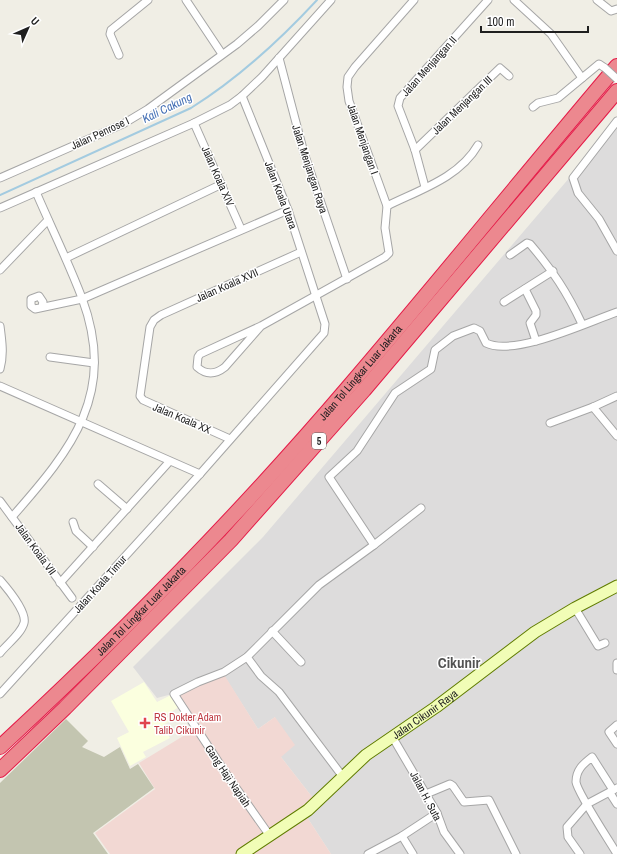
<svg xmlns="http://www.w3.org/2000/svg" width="617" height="854" font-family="'Archivo Narrow',sans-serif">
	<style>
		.residential { fill: #dddcdc }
		.commercial { fill: #f2d8d3 }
		.education { fill: #fbffdf }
		.construction { fill: #c3c5b0 }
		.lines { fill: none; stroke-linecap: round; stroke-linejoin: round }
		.stream { stroke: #a3cbe0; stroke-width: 2 }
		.street-casing { stroke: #a6a6a6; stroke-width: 9 }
		.secondary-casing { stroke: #607c00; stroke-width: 13 }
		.highway-casing { stroke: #e51b48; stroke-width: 16 }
		.street { stroke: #fff; stroke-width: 7 }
		.secondary { stroke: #f1fdb6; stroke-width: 11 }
		.highway { stroke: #ec888f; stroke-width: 14 }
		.street-bridge-casing { stroke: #a6a6a6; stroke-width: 9; stroke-linecap: butt }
		.street-bridge { stroke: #fff; stroke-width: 7 }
		.health-dot { fill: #e0444e; stroke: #fff; stroke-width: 1.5 }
		.labels { text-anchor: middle; stroke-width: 3; stroke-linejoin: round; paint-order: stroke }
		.shield { fill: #fff; stroke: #626262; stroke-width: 1 }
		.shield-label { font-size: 10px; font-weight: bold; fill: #1f1f1f }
		.street-label { font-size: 11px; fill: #1f1f1f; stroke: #fff }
		.health-label { font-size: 11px; fill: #be3a42; stroke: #fff; text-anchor: start }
		.water-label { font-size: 12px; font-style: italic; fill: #4570b5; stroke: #fff }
		.district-label { font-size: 15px; font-weight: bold; fill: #525252; stroke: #fff }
	</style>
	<rect width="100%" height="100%" fill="#f0eee5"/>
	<path class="residential" d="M617,122V854H331L303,811L316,802L281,757L275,717L258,729L223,674L176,693L157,698L133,667L263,537Z"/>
	<path class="commercial" d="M223,673L258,729L275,717L295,745L281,757L316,802L303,811L331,854H110L95,833L155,789L139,763L198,727L176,693Z"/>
	<path class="education" d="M144,682L157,702L171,695L179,707L166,715L170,721L163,725L170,738L143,752L146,757L130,766L117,738L129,732L111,701Z"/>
	<path class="construction" d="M66,719L88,741L82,747L104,757L120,747L130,769L138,764L154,788L93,833L108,854H0V783Z"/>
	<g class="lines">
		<path class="stream" d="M0,195L191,108C239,78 279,41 317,0"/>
		<defs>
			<g id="street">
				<path d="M186,0L222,54"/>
				<path d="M514,0L551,34L582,78"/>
				<path d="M597,0L611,11L617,9"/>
				<path d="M119,55L110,34L111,30L148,0"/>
				<path d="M279,58L304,153L347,279"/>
				<path d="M533,107L538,103L558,98L599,64L605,68"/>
				<path d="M617,121L573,178L578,193L599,219L617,251"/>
				<path d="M194,123L241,229"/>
				<path d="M415,150L500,68L509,76"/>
				<path d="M0,178L123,124L148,109L237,44L258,26L284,0"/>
				<path d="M425,187L415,150L398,106L400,98L488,0"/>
				<path d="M387,206C419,190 459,178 478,145"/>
				<path d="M0,208L194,123L230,105L242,96L262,77L331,0"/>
				<path d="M510,255L527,243L530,244C553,271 567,292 582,324"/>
				<path d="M66,258L222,184"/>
				<path d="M0,270L48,220"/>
				<path d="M525,289L536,311V315L530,323L536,341"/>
				<path d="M504,302L553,271"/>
				<path d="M42,306L43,302L39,296L31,299V306L35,309L82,299L288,210"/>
				<path d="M0,326C2,341 4,355 0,369"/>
				<path d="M261,326L225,367C215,375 206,375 197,367L198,357L200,354L261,326L385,257L389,253L385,228L387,206L349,101L347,87L348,77L355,67L414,0"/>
				<path d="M50,357L94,363"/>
				<path d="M0,386L200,474"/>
				<path d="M593,407L617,436"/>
				<path d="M550,423L593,407L617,396"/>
				<path d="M230,439L143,400L140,396L150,327L154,320L161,315L301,252"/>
				<path d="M98,484L127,509"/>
				<path d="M0,501L72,598"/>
				<path d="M12,517C73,448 117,393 82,298C68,261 51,227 36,192"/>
				<path d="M73,522L76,531L93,547"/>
				<path d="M374,545L421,508"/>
				<path d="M0,580C7,588 27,612 24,623C21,634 7,644 0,653"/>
				<path d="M60,583L169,462"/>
				<path d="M575,608L598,646L605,643"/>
				<path d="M272,631L301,662"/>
				<path d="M247,657L261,676L279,692L343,777"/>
				<path d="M617,663V670"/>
				<path d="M0,694L200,474L324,333L325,324L288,210L242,96"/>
				<path d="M617,725L609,732L617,744"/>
				<path d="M393,738L437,813L444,832L460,854"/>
				<path d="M613,790L592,757C583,764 576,770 576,782C577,792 610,842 617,854"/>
				<path d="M610,793L617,804"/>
				<path d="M426,794L450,784L453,786L464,802L489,800L516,854"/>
				<path d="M270,836L227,775L174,694L198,682L224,672L247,657L319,585L374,545L329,477L357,451L395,393L431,369L435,350L453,336L474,328L480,331L486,343C514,357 588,322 617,312"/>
				<path d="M402,836L413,854"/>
				<path d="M368,854L402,836L437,813"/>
				<path d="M580,854L568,837L567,827L587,804L617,788"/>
			</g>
			<g id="secondary">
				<path id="s1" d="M242,854L308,810L366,755L436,707L535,632L575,608L617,586"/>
			</g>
			<g id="highway">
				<path id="s2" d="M0,747C123,633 241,513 350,385C440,280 527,172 617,66"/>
				<path d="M0,770L65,708L231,540L364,390L617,91"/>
			</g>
		</defs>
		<use href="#street" class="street-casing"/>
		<use href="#secondary" class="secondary-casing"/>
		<use href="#highway" class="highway-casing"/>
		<use href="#street" class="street"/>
		<use href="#secondary" class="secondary"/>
		<use href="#highway" class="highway"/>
		<defs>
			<path id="street-bridge" d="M605,68L617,79"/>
		</defs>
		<use href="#street-bridge" class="street-bridge-casing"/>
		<use href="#street-bridge" class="street-bridge"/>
	</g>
	<path class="health-dot" d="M143 717h4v4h4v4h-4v4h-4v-4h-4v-4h4z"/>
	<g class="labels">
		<rect class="shield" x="312" y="433" width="14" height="16" rx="3"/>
		<g class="shield-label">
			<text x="319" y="445">5</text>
		</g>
		<g class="street-label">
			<text transform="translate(429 66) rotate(-48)" y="4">Jalan Menjangan II</text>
			<text transform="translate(462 105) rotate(-44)" y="4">Jalan Menjangan III</text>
			<text transform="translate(100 133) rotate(-25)" y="4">Jalan Penrose I</text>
			<text transform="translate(363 139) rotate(71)" y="4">Jalan Menjangan I</text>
			<text transform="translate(310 169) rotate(72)" y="4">Jalan Menjangan Raya</text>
			<text transform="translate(218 176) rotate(66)" y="4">Jalan Koala XIV</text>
			<text transform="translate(281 195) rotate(69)" y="4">Jalan Koala Utara</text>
			<text transform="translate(227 285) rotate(-24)" y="4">Jalan Koala XVII</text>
			<text dy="4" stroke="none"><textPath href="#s2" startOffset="520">Jalan Tol Lingkar Luar Jakarta</textPath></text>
			<text transform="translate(182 418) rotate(23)" y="4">Jalan Koala XX</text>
			<text transform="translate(36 549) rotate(54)" y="4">Jalan Koala VII</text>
			<text transform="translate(100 584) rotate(-48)" y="4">Jalan Koala Timur</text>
			<text dy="4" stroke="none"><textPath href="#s2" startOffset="196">Jalan Tol Lingkar Luar Jakarta</textPath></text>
			<text dy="4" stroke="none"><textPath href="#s1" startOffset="231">Jalan Cikunir Raya</textPath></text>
			<text transform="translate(228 776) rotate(56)" y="4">Gang Haji Napiah</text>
			<text transform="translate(426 796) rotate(62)" y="4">Jalan H. Suta</text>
		</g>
		<g class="health-label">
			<text x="154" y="721">RS Dokter Adam<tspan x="154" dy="13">Talib Cikunir</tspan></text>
		</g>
		<g class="water-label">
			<text transform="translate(167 108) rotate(-26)" y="4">Kali Cakung</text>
		</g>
		<g class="district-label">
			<text x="459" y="668">Cikunir</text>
		</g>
	</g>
	<g transform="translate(28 28) rotate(45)" stroke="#ffffff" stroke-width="3" paint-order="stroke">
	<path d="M0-3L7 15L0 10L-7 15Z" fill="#1f1f1f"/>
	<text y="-6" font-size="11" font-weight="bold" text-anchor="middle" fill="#1f1f1f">U</text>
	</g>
	<path d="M481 26v6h107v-6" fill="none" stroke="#1f1f1f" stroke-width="2"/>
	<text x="487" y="26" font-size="12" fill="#1f1f1f" stroke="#ffffff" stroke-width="3" paint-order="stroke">100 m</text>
</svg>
